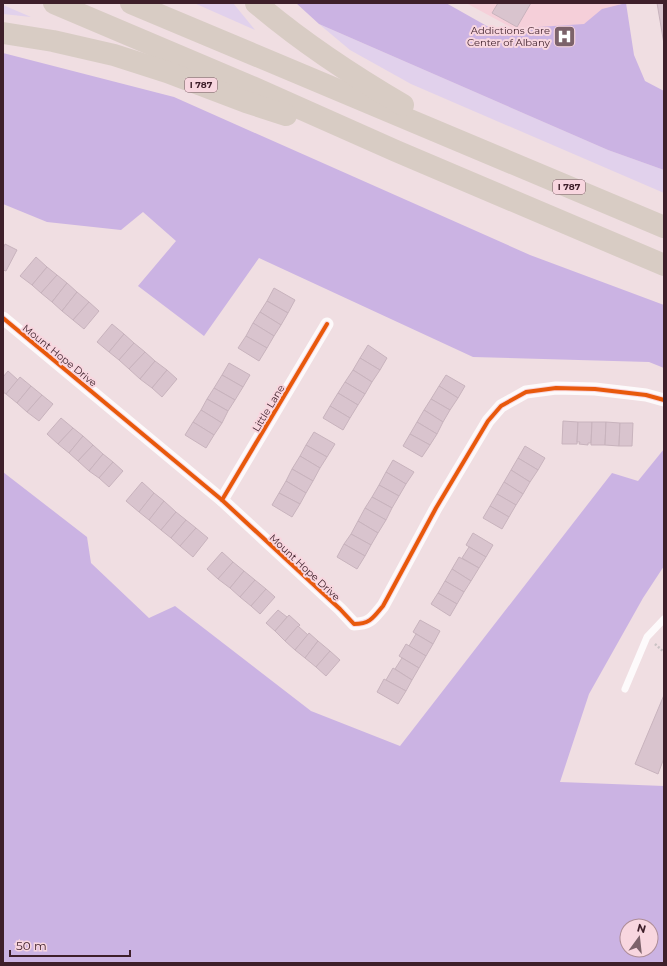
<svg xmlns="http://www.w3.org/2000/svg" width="667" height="966" font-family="Montserrat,sans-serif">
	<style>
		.built { fill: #f5cfd9 }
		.green { fill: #e1d1ec }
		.forest { fill: #cbb3e3; fill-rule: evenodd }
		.building { fill: #d9c4ce; stroke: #c8b3bd }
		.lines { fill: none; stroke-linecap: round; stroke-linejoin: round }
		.path { stroke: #cbc3c5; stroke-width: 2.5; stroke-dasharray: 2 2; stroke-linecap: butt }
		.lane { stroke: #fdfafb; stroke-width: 7 }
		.street { stroke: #fdfafb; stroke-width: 13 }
		.highway { stroke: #d8ccc4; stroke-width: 22 }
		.cycleway-casing { stroke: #f8d6df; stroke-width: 6 }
		.cycleway { stroke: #e8590c; stroke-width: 4 }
		.labels { text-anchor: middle; stroke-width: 4; stroke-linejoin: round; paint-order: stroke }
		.shield { fill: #f8d6df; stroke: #765660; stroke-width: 1 }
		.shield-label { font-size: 9px; font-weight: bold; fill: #3e1f2a }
		.poi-label { font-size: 10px; fill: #3e1f2a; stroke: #f8d6df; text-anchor: end }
		.street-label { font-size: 10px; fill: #3e1f2a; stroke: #f8d6df }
	</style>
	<rect width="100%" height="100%" fill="#f0dee2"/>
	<path class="built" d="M466,3H620L588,69Z"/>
	<g class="green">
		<path d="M194,3H233L255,30Z"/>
		<path d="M3,5L31,17L3,14Z"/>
		<path d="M319,24L608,150L664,170V193L411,84L350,50Z"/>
	</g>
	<g class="forest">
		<path d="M296,3H446L501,34L538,27L584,24L602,9L626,3L634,55L645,81L664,91V170L608,150L319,24Z"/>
		<path d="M3,53L174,97L530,255L664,305V368L649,362L473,357L259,258L204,336L138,286L176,241L143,212L121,230L47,222L3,204Z"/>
		<path d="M664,449V566L643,598L589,694L560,782L664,786V963H3V472L87,537L91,563L149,618L175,606L311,711L400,746L612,473L638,481ZM627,926H651V950H627Z"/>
	</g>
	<g class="building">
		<path d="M498,3H531L517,27L492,13Z"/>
		<path d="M657,3H664V44Z"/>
		<path d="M5,244L17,250L6,271L3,270V249Z"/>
		<path d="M36,257L47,267L32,285L20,276Z"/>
		<path d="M47,267L57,275L41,293L32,285Z"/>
		<path d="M57,275L67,283L52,302L41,293Z"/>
		<path d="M67,283L77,292L62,311L52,302Z"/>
		<path d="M274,288L295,300L288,313L267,301Z"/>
		<path d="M77,292L89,302L73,320L62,311Z"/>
		<path d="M267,301L288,313L281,325L260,312Z"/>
		<path d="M89,302L99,311L84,329L73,320Z"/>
		<path d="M260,312L281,325L274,336L253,323Z"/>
		<path d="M253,323L274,336L267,348L246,336Z"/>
		<path d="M112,324L124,334L109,352L97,342Z"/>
		<path d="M124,334L134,343L119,360L109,352Z"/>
		<path d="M246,336L267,348L259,361L238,348Z"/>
		<path d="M134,343L145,352L129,369L119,360Z"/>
		<path d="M368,345L387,358L380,370L360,358Z"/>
		<path d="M145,352L155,361L140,379L129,369Z"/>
		<path d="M360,358L380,370L372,382L353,370Z"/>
		<path d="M155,361L167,370L152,388L140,379Z"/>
		<path d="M229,363L250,375L243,387L222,375Z"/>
		<path d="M167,370L177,379L162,397L152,388Z"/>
		<path d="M353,370L372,382L365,394L345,382Z"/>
		<path d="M8,371L18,380L6,394L3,392V377Z"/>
		<path d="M222,375L243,387L235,400L214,388Z"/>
		<path d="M446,375L465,386L458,398L439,386Z"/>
		<path d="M20,377L31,386L17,403L6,394Z"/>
		<path d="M345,382L365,394L358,405L338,393Z"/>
		<path d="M31,386L42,395L27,412L17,403Z"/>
		<path d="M439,386L458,398L450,410L431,399Z"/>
		<path d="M214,388L235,400L228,411L207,399Z"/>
		<path d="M338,393L358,405L350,418L330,406Z"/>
		<path d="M42,395L53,404L39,421L27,412Z"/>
		<path d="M207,399L228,411L222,423L201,410Z"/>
		<path d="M431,399L450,410L443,422L424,410Z"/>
		<path d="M330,406L350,418L343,430L323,418Z"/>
		<path d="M201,410L222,423L214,435L193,422Z"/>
		<path d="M424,410L443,422L437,434L417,422Z"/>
		<path d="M61,418L73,428L58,444L47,434Z"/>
		<path d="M563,421L578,422L577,444H562Z"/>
		<path d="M193,422L214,435L206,448L185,435Z"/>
		<path d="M417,422L437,434L430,445L410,434Z"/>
		<path d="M578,422H592L591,443H588V445L579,444L580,442H577Z"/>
		<path d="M592,422H606L605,445H591Z"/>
		<path d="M606,422L620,423L619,446L605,445Z"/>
		<path d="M620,423H633L632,446H619Z"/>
		<path d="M73,428L83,436L69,453L58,444Z"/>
		<path d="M314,432L335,444L327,457L306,445Z"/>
		<path d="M410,434L430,445L422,457L403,446Z"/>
		<path d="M83,436L93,445L78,461L69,453Z"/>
		<path d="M93,445L103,454L89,471L78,461Z"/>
		<path d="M306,445L327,457L320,468L300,456Z"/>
		<path d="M525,446L545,458L538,470L518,458Z"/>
		<path d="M103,454L113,462L99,478L89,471Z"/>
		<path d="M300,456L320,468L313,481L292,469Z"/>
		<path d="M518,458L538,470L530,482L511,470Z"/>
		<path d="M393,460L414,472L406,484L386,472Z"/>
		<path d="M113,462L123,471L109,487L99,478Z"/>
		<path d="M292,469L313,481L306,493L286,481Z"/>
		<path d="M511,470L530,482L523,494L504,482Z"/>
		<path d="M386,472L406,484L399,496L379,485Z"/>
		<path d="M286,481L306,493L300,504L279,493Z"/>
		<path d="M142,482L154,493L139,512L126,501Z"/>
		<path d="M504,482L523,494L516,505L497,494Z"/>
		<path d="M379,485L399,496L392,508L372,497Z"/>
		<path d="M154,493L164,501L149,520L139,512Z"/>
		<path d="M279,493L300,504L292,517L272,505Z"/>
		<path d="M497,494L516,505L509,517L490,506Z"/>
		<path d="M372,497L392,508L386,520L365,508Z"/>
		<path d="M164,501L176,512L161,530L149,520Z"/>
		<path d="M490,506L509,517L502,529L483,518Z"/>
		<path d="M365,508L386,520L378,533L358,521Z"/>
		<path d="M176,512L186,520L171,538L161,530Z"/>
		<path d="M186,520L196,528L180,546L171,538Z"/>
		<path d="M358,521L378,533L371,545L351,534Z"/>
		<path d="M196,528L208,538L193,557L180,546Z"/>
		<path d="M473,533L493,545L486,557L466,545Z"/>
		<path d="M351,534L371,545L365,556L344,544Z"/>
		<path d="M344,544L365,556L357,569L337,557Z"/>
		<path d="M469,547L486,557L479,568L462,558Z"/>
		<path d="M222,552L233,562L218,579L207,569Z"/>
		<path d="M459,557L479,568L471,581L452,569Z"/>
		<path d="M233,562L244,571L230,588L218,579Z"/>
		<path d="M452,569L471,581L464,592L445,581Z"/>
		<path d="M244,571L255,580L240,597L230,588Z"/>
		<path d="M255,580L266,589L251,606L240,597Z"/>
		<path d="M445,581L464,592L457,604L438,593Z"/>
		<path d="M266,589L275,597L260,614L251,606Z"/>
		<path d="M438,593L457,604L450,616L431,604Z"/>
		<path d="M278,610L287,617L275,631L266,623Z"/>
		<path d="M289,615L300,625L285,641L275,631Z"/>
		<path d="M420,620L440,631L433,644L413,632Z"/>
		<path d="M298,626L308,635L295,650L285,641Z"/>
		<path d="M309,633L318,641L305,658L295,650Z"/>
		<path d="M416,634L433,644L426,656L409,646Z"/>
		<path d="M318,641L330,651L316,667L305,658Z"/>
		<path d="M406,644L426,656L419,668L399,656Z"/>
		<path d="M330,651L340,660L326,676L316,667Z"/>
		<path d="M402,658L419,668L412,680L395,669Z"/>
		<path d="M393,668L412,680L406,691L386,680Z"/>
		<path d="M384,679L406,691L398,704L377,692Z"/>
		<path d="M664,695V758L658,774L635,764Z"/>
	</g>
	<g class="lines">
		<path class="path" d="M655,644L664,652"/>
		<path class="lane" d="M625,689L647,637L664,619"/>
		<g class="street">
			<path d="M3,318L222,500L340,609L354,624C370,624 373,618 383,606L436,508L488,421L501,406L526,392L556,388L595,389L646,395L664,400"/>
			<path d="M222,500L327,324"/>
		</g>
		<g class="highway">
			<path d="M54,3L252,87L396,151L664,265"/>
			<path d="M131,3L664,227"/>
			<path d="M256,3C303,43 350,74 403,105"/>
			<path d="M3,33L53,41L114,55L167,72L246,102L286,115"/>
		</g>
		<defs>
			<g id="cycleway">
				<path d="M3,318L222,500L340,609L354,624C370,624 373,618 383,606L436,508L488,421L501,406L526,392L556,388L595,389L646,395L664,400"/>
				<path d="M222,500L327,324"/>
			</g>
		</defs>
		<use href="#cycleway" class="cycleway-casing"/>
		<use href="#cycleway" class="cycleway"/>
	</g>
	<defs>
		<symbol id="hospital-square" viewBox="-11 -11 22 22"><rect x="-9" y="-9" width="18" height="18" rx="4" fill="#7c626a" stroke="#f8d6df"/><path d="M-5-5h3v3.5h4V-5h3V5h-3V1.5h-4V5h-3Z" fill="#fff"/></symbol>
	</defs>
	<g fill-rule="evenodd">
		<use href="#hospital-square" x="552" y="24" width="25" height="25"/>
	</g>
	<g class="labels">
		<g class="shield">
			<rect x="185" y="78" width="32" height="14" rx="3"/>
			<rect x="553" y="180" width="32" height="14" rx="3"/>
		</g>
		<g class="shield-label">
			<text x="201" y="88">I 787</text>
			<text x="569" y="190">I 787</text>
		</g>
		<g class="poi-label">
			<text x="550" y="34">Addictions Care<tspan x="550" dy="12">Center of Albany</tspan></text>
		</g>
		<g class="street-label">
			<text transform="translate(60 355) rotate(39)" y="4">Mount Hope Drive</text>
			<text transform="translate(268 408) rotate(-59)" y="4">Little Lane</text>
			<text transform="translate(305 567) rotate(43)" y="4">Mount Hope Drive</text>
		</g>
	</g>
	<rect width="667" height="966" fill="none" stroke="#3e1f2a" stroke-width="8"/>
	<g transform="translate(639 938) rotate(15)"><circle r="19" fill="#f8d6df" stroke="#ae8d97"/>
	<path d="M0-3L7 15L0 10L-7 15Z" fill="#7c626a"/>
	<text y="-6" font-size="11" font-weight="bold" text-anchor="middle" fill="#3e1f2a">N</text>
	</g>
	<path d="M10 950v6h120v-6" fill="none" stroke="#3e1f2a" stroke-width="2"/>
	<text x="16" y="950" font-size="12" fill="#3e1f2a" stroke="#f8d6df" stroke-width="3" paint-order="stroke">50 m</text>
</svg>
